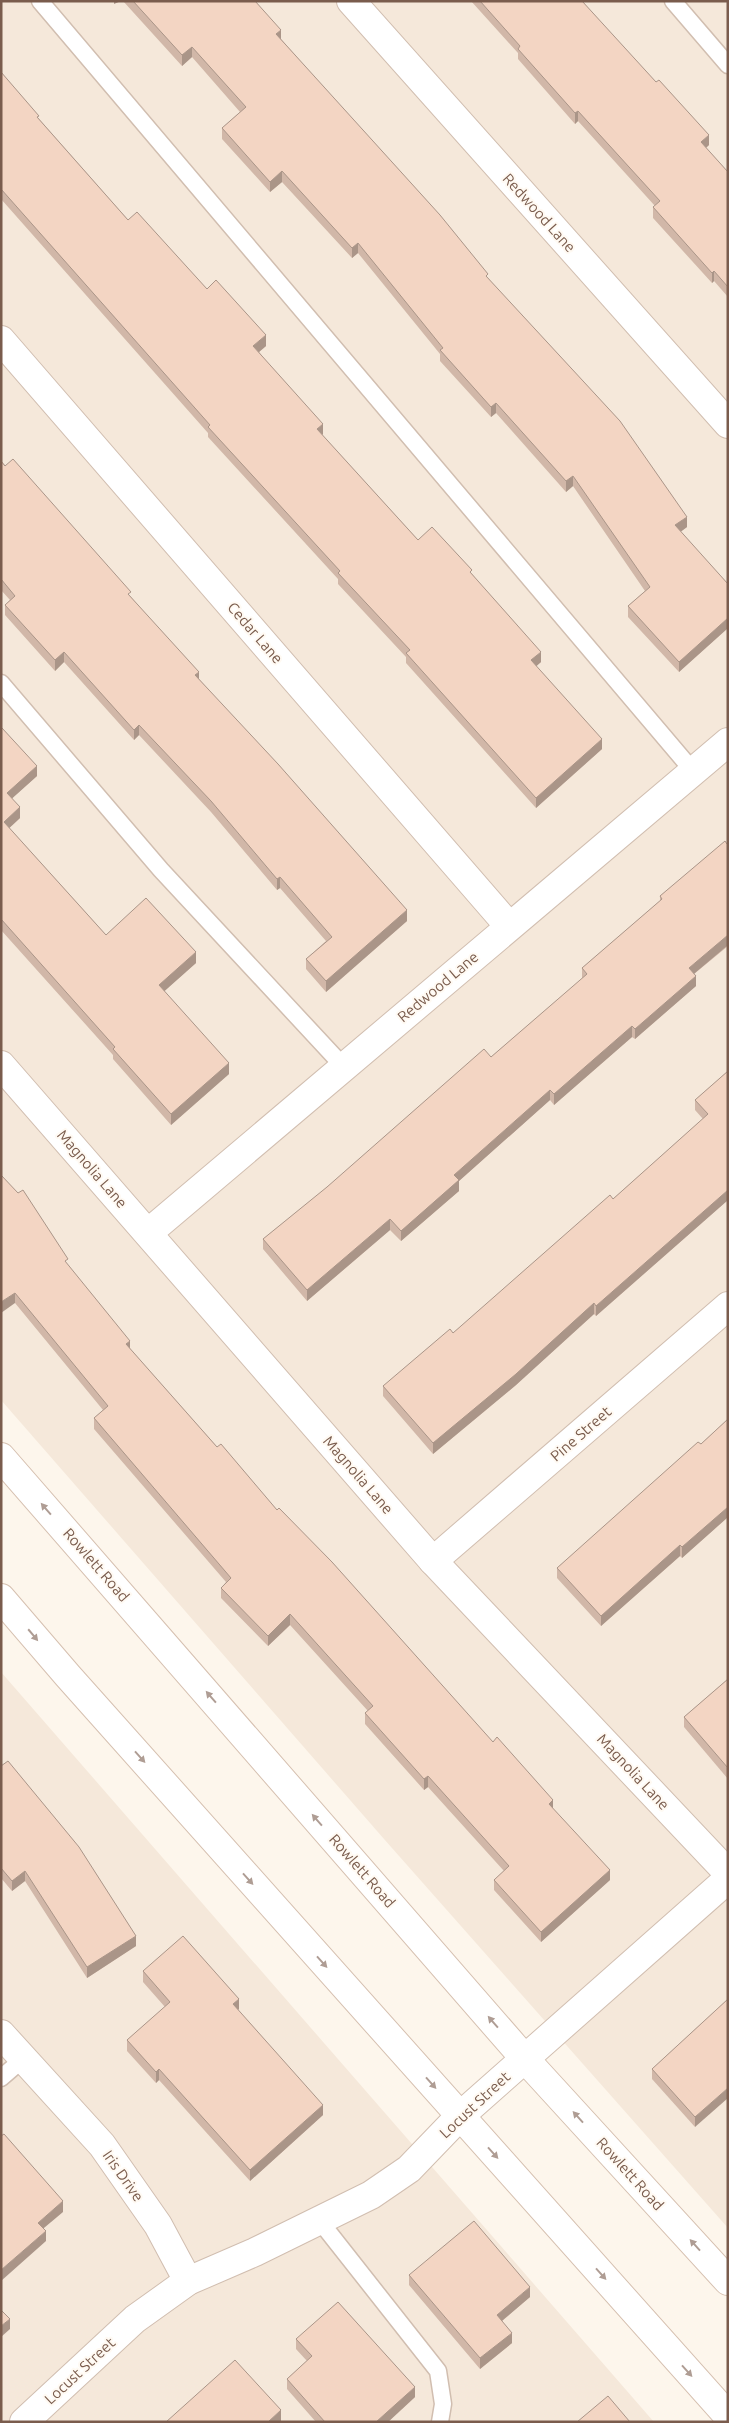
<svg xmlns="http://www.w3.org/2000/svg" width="729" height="2423" font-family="Ubuntu,sans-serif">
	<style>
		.residential { fill: #f5e8da }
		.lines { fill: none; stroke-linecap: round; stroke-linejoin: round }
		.lane-casing { stroke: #d1beb0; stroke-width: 19 }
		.street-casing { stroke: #d1beb0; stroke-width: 30 }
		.secondary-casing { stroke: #d6c0b0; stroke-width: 30 }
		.lane { stroke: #fff; stroke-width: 16 }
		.street { stroke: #fff; stroke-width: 28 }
		.secondary { stroke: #fff; stroke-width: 28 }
		.wall { fill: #d1b7a8 }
		.shaded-wall { fill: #aa9588 }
		.building { fill: #f3d5c3; stroke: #aa9588 }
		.oneway { fill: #af9d94 }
		.labels { text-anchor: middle; stroke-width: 4; stroke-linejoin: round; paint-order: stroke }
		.street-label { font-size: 15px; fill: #7a5c4d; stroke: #fffaf3 }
	</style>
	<rect width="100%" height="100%" fill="#fdf6ec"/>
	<g class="residential">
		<path d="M1,1H728V2228L384,1839L1,1400Z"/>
		<path d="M1,1672L654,2422H1Z"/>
	</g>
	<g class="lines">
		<defs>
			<g id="lane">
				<path d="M40,1L693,771"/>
				<path d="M673,1L728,65"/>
				<path d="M1,683L161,870L344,1067"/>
				<path d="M1,2078L23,2059"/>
				<path d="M319,2220L438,2371L443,2404L440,2422"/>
			</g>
			<g id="street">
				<path d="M351,1L728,424"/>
				<path d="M1,340L509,926"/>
				<path d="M1,1065L433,1561L728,1873"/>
				<path d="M148,1233L728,742"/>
				<path d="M433,1561L728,1306"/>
				<path d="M1,2034L102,2145L158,2225L188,2281"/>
				<path d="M24,2422L135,2319L188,2281L255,2252L371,2195L409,2169L460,2116L728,1879"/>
			</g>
			<g id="secondary">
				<path d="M1,1457L525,2059L728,2281"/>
				<path d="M1,1598L68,1676L728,2416"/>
			</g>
		</defs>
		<use href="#lane" class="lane-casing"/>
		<use href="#street" class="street-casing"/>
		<use href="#secondary" class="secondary-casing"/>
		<use href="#lane" class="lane"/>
		<use href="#street" class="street"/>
		<use href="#secondary" class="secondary"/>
	</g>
	<g class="wall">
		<path d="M123,1H255L281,39L488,278L687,527L680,532L728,584V628L679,672L628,617V606L645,591L573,486L566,492L496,413L491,417L440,361V354L358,253L352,258L282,182L270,192L222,139V128L240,112L192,57L182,66Z"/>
		<path d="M471,1H582L709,145L706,148L728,172V297L714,281L712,283L653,218V207L655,206L578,121L575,124L518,59V53Z"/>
		<path d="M1,72L39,119L128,220L207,289L266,346L259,352L323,434L322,435L418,540L472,574L541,662L536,666L602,749L536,808L406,663V657L338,584V579L208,437V433L1,199Z"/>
		<path d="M1,461L131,597L199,679L407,921L326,992L306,969V959L326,941L280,888L277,890L211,812L139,735L134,740L64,662L55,671L5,615V605L10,600L1,590Z"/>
		<path d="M1,729L37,776L12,798L20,818L9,828L106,935L196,963L164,991L229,1074L171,1125L113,1059V1055L1,930Z"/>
		<path d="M728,843V946L694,974L696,986L635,1039L632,1037L554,1105L550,1100L459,1181V1191L401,1241L390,1230L307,1301L263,1249V1239L491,1057L582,979V968L660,901V896Z"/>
		<path d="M728,1071V1200L596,1316L594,1314L516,1385L433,1454L383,1396V1386L453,1333L613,1199L703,1119L695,1110V1100Z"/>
		<path d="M1,1175L130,1349L217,1447L277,1510L553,1809L610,1880L541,1942L494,1890V1880L504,1871L428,1787L424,1790L365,1724V1713L368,1711L290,1625L268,1646L221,1598V1588L226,1582L94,1429V1418L103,1410L15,1303Z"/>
		<path d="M728,1419V1517L682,1558L680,1556L601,1626L557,1578V1568L701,1444Z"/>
		<path d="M728,1679V1779L684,1727V1717Z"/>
		<path d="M1,1766L136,1946L87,1978L25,1881L12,1891L1,1878Z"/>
		<path d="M143,1971L239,2009L238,2010L323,2115L250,2181L159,2080L156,2083L127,2051V2040L165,2007L143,1982Z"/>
		<path d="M728,1999L695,2127L652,2079V2069Z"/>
		<path d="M409,2275L530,2297L502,2321L512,2343L480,2369L409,2285Z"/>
		<path d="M296,2339L415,2397L388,2422H316L287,2389V2379L307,2361L296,2349Z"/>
	</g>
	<g class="shaded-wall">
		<path d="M114,1H121L114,4Z"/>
		<path d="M281,30V40L276,34Z"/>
		<path d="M192,47V57L182,66V55Z"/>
		<path d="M578,111V121L575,124V113Z"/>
		<path d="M709,135V145L701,152V142Z"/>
		<path d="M282,171V182L270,192V182Z"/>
		<path d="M358,243V253L352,258V248Z"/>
		<path d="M714,271V281L712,283V273Z"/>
		<path d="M266,335V346L253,357V346Z"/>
		<path d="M496,403V413L491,417V407Z"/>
		<path d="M323,424V434L317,440V429Z"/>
		<path d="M573,476V486L566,492V481Z"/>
		<path d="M687,517V527L675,536V525Z"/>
		<path d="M728,618V628L679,672V662Z"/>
		<path d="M64,652V662L55,671V660Z"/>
		<path d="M541,652V662L531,671V660Z"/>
		<path d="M199,672V682L195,675Z"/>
		<path d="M139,725V735L134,740V730Z"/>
		<path d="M602,739V749L536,808V798Z"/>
		<path d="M37,766V776L7,803V793Z"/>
		<path d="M20,807V818L4,833V822Z"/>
		<path d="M280,877V888L277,890V879Z"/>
		<path d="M407,910V921L326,992V981Z"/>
		<path d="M728,935V945L689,978V968Z"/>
		<path d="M196,952V963L159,996V985Z"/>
		<path d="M696,976V986L635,1039V1029Z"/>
		<path d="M632,1026V1037L554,1105V1094Z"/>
		<path d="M229,1063V1074L171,1125V1114Z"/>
		<path d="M550,1090V1100L459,1181V1191L401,1241V1231L454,1175Z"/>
		<path d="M728,1190V1200L596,1316V1306Z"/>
		<path d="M390,1219V1230L307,1301V1290Z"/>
		<path d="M15,1293V1303L1,1313V1302Z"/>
		<path d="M594,1303V1314L516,1385L433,1454V1443Z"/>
		<path d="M130,1341V1351L126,1344Z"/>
		<path d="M728,1507V1517L682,1558V1547Z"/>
		<path d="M680,1545V1556L601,1626V1616Z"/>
		<path d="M290,1614V1625L268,1646V1636Z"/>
		<path d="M428,1776V1787L424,1790V1779Z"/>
		<path d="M553,1800V1810L549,1804Z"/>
		<path d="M610,1870V1880L541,1942V1932Z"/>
		<path d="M25,1871V1881L12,1891V1881Z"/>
		<path d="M136,1936V1946L87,1978V1967Z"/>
		<path d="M239,1999V2009L233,2014V2004Z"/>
		<path d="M159,2069V2080L156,2083V2072Z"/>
		<path d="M728,2088V2098L695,2127V2117Z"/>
		<path d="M323,2105V2115L250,2181V2170Z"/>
		<path d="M63,2201V2212L38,2233V2223Z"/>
		<path d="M46,2231V2241L1,2281V2270Z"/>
		<path d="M530,2287V2297L497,2325V2315Z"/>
		<path d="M10,2319V2329L1,2337V2326Z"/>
		<path d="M512,2333V2343L480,2369V2358Z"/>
		<path d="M415,2387V2397L388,2422H376Z"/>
		<path d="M281,2410V2421L280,2422H268Z"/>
	</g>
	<g class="building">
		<path d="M133,1H255L281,30L276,34L440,215L488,274L486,276L620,421L687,517L675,525L728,584V618L679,662L628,606L650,587L573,476L566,481L496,403L491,407L440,350L443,348L358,243L352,248L282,171L270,182L222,128L246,107L192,47L182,55Z"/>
		<path d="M480,1H582L656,82L659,80L709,135L701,142L728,172V287L714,271L712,273L653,207L660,201L578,111L575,113L518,49L520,46Z"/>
		<path d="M1,72L39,116L37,117L128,220L137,212L207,289L216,280L266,335L253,346L323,424L317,429L418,540L432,527L472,570L470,572L541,652L531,660L602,739L536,798L406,653L410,650L338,573L340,571L208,427L210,425L1,189Z"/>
		<path d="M13,459L131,592L128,594L199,672L195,675L278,764L407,910L326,981L306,959L332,937L280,877L277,879L211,801L139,725L134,730L64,652L55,660L5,605L15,596L1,579V461L5,466Z"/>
		<path d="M2,728L37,766L7,793L20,807L4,822L106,935L146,898L196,952L159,985L229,1063L171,1114L113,1049L115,1047L1,919V729Z"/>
		<path d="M725,841L727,844L728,843V935L689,968L696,976L635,1029L632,1026L554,1094L550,1090L454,1175L459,1180L401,1231L390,1219L307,1290L263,1239L327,1187L484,1049L491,1057L587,974L582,968L662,899L660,896Z"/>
		<path d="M728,1071V1190L596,1306L594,1303L516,1374L433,1443L383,1386L450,1329L453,1333L610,1195L613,1199L708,1114L695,1100Z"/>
		<path d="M1,1175L18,1193L23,1190L68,1259L65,1261L130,1341L126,1344L217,1447L221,1444L277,1510L279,1508L332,1562L493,1742L497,1737L553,1800L549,1804L610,1870L541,1932L494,1880L509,1866L428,1776L424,1779L365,1713L373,1706L290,1614L268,1636L221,1588L231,1578L94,1418L108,1406L15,1293L1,1302Z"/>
		<path d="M728,1419V1507L682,1547L680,1545L601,1616L557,1568L698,1442L701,1444Z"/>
		<path d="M728,1679V1768L684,1717Z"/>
		<path d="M8,1761L79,1847L136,1936L87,1967L25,1871L12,1881L1,1868V1766Z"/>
		<path d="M183,1936L239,1999L233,2004L323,2105L250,2170L159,2069L156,2072L127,2040L170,2002L143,1971Z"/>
		<path d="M728,1999V2088L695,2117L652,2069Z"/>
		<path d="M4,2134L63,2201L38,2223L46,2231L1,2270V2136Z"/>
		<path d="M474,2221L530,2287L497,2315L512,2333L480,2358L409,2275Z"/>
		<path d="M338,2302L415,2387L376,2422H325L287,2379L312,2356L296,2339Z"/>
		<path d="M1,2310L10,2319L1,2326Z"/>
		<path d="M235,2360L281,2410L268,2422H166Z"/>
		<path d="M608,2396L630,2422H577Z"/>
	</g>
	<defs><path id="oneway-solid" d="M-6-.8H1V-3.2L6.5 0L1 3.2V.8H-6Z" transform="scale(1.25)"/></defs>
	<g class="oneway">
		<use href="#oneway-solid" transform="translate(46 1509) rotate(-131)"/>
		<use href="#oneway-solid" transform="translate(33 1635) rotate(50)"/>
		<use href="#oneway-solid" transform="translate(211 1697) rotate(-131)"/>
		<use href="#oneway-solid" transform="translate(140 1757) rotate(48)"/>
		<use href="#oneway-solid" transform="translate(317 1820) rotate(-131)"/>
		<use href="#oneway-solid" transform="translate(248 1879) rotate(48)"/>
		<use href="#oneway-solid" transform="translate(322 1962) rotate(48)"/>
		<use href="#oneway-solid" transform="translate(493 2022) rotate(-131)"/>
		<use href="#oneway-solid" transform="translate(431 2083) rotate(48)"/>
		<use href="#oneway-solid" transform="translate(578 2117) rotate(-132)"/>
		<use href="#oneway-solid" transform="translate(493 2153) rotate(48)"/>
		<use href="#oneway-solid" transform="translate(695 2245) rotate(-132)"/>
		<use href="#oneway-solid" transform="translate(601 2274) rotate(48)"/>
		<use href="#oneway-solid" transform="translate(687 2371) rotate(48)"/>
	</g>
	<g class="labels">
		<g class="street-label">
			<text transform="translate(539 213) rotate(48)" y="5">Redwood Lane</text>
			<text transform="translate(255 633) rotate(49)" y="5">Cedar Lane</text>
			<text transform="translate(438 987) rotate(-40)" y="5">Redwood Lane</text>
			<text transform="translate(92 1169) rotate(49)" y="5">Magnolia Lane</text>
			<text transform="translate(581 1434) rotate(-41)" y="5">Pine Street</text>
			<text transform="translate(358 1475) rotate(49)" y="5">Magnolia Lane</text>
			<text transform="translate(96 1565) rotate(49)" y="5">Rowlett Road</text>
			<text transform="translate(633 1772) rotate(47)" y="5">Magnolia Lane</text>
			<text transform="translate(362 1871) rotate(49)" y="5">Rowlett Road</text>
			<text transform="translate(475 2105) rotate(-43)" y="5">Locust Street</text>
			<text transform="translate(630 2174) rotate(48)" y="5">Rowlett Road</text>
			<text transform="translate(123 2176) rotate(55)" y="5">Iris Drive</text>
			<text transform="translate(80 2371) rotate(-43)" y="5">Locust Street</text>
		</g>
	</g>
	<rect width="729" height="2423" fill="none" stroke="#7a5c4d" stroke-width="5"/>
</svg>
